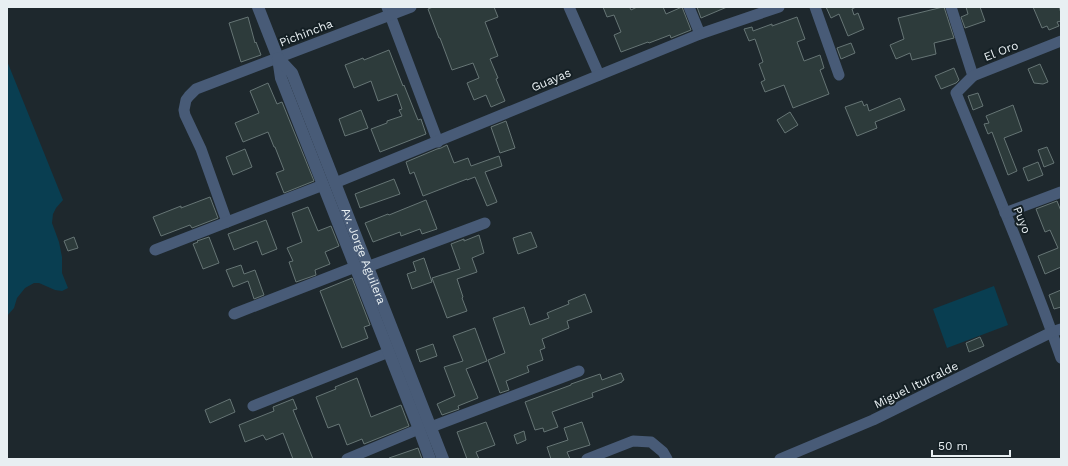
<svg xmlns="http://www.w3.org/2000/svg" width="1068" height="466" font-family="'Work Sans',sans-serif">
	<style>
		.green { fill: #093e51 }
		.building { fill: #2d3b3b; stroke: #667575 }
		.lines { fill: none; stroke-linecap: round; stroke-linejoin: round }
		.minor { stroke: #485b77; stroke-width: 11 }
		.tertiary { stroke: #485b77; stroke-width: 12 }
		.labels { text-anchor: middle; stroke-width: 4; stroke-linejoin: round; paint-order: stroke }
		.street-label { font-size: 12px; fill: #e8eff2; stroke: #141f24 }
	</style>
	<rect width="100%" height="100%" fill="#1e282d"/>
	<g class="green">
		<path d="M7,61L63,200L56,208L53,214L52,223L59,242L62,257V273L68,288L62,291L55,290L39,283H34L25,288L17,298L14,308L7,316Z"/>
		<path d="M994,286L1008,325L947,348L933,309Z"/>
	</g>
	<g class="building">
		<path d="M433,7H494L498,17L485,22L498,56L490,59L498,78L496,79L505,101L491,107L486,95L474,100L467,83L479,78L473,63L452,70L440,38H439L428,9Z"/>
		<path d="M603,7H632L630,8L631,10L637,7H663L666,14L682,7L691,30L671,38L670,35L649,43L648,42L621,52L614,35L621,32L614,15L607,17Z"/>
		<path d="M697,7H727L701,18Z"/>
		<path d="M826,7H856L852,9L854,15L858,13L864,29L848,36L839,14L831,18Z"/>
		<path d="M943,7H944L954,38L934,43L936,54L912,60L910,53L896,59L890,45L904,39L898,18Z"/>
		<path d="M966,7H980L985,21L965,28L961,17L968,14Z"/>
		<path d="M1033,7H1059L1061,13V21L1057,22L1059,26L1049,30L1047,26L1042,28Z"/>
		<path d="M248,17L255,43L256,42L261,55L241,62L229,23Z"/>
		<path d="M797,17L805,39L797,42L804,61L820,55L824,68L820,70L829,94L793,108L784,85L765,92L761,82L765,80L759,64L763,62L755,39L749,41L744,29L752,27L753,31L772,24V26Z"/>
		<path d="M851,43L855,53L841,59L837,48Z"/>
		<path d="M389,50L403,86L404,85L418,120L421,119L426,134L380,152L371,129L387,123V121L402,116L399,110L402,109L397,94L378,101L371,81L354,88L345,65L363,58L364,60Z"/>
		<path d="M1040,64L1048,82L1043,84L1034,83L1028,69Z"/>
		<path d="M954,68L959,80L956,83L941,89L935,76Z"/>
		<path d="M268,83L277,104L282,102L314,181L284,193L276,173L284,170L275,147H274L268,132L243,142L235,123L259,113L250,91Z"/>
		<path d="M978,93L983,106L973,110L968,96Z"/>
		<path d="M900,98L905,110L875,122L877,128L857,136L845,107L862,101L864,106L867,104L869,111Z"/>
		<path d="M1013,105L1022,131L1004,138L1017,171L1008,175L992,132L988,134L984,124L989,123L986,116Z"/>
		<path d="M361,110L368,128L345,136L339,119Z"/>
		<path d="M790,112L798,125L785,133L777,120Z"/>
		<path d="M506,121L515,148L500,153L491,127Z"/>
		<path d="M447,145L454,163L468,158L471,166L499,156L502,166L485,172L497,202L487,206L475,177L467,180V179L423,196L414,172L410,174L406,162L437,149L441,148Z"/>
		<path d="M1047,147L1054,163L1044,167L1038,150Z"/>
		<path d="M245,149L252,167L233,175L226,157Z"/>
		<path d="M1038,162L1043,175L1028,181L1023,168Z"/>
		<path d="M394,179L400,194L360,208L355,194Z"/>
		<path d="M210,197L218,218L192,228L190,225L161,236L153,217L181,206V208Z"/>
		<path d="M426,200L437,229L422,234L420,229L401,236L400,232L373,242L365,223L388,214L389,215Z"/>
		<path d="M1057,201L1061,211V267L1045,274L1038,256L1058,248L1050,230L1045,232L1036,209Z"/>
		<path d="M308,207L318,231L331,226L339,246L325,252L330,264L315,270L316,275L296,282L289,262L293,261L287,248L302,242L292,213Z"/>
		<path d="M266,220L277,249L262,255L257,241L234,250L228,234Z"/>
		<path d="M531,232L537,247L518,254L513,238Z"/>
		<path d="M479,235L484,253L472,258L477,272L457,279L463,297L462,298L467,311L447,318L432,278L460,269L451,244L464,239V241Z"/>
		<path d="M74,237L78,248L68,251L64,241Z"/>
		<path d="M209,237L219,263L203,269L193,244L198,242L197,241Z"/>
		<path d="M424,258L432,282L412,289L407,274L416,271L413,262Z"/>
		<path d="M241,265L244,274L255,270L264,295L254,299L248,281L233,287L226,270Z"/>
		<path d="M352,278L370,325L364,327L368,338L342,348L320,291Z"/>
		<path d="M1061,290V307L1054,309L1049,295Z"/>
		<path d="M585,294L592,312L567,321L569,328L542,339L545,348L540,350L543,360L527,366L529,372L506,381L509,390L500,393L488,360L505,353L493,318L524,307L530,325L549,318L547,313L569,304L568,301Z"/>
		<path d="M475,328L487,361L466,369L478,398L458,406L459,409L442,415L437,404L455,396L444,367L463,361L453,336Z"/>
		<path d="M980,337L984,346L969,352L966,343Z"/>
		<path d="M433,344L437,356L420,362L416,350Z"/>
		<path d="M621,373L624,380L622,381V382L592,393L593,397L552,412L558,427L544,432L543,428L535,430L525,402L571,385V384L600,374L602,380Z"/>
		<path d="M357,378L371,417L401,405L409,426L364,444L362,439L347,445L339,424L328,428L316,397L336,389L335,387Z"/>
		<path d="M230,399L235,412L210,423L205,410Z"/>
		<path d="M293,399L297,409L293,410L313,459H293L283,433L266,440L263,435L245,442L239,425L274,411L273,407Z"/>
		<path d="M486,422L495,445L476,452L479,459H467L457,432Z"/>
		<path d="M582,422L590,445L567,452L570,459H551L547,447L568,440L564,428Z"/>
		<path d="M524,431L526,440L517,444L514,435Z"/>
		<path d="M418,448L422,459H389V458Z"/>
	</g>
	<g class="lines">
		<g class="minor">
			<path d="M387,7L438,142"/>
			<path d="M569,7L599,75"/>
			<path d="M689,7L700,34"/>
			<path d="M815,7L839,75"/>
			<path d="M951,7L973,76"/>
			<path d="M1061,41L973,76L956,93C992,181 1030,269 1061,358"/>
			<path d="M335,183L700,34L779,7"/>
			<path d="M1005,213L1061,192"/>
			<path d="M227,222L201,149L185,115L184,110L186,100L189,96L196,89L411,7"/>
			<path d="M155,250L323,185"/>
			<path d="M367,267L485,223"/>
			<path d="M234,314L355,267"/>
			<path d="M253,406L389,352"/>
			<path d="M431,427L579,371"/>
			<path d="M347,459L419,429"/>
			<path d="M587,459L633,441L651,442L663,452L667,459"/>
			<path d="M780,459L873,420L1052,332L1061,329"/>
		</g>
		<g class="tertiary">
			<path d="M258,7L278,58L281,78L419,429L430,459"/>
			<path id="s1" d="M278,58L292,73L443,459"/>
		</g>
	</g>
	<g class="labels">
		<g class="street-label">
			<text transform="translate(306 33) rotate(-21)" y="4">Pichincha</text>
			<text transform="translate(1001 51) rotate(-21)" y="4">El Oro</text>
			<text transform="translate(551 80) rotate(-23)" y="4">Guayas</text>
			<text transform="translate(1022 220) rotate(68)" y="4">Puyo</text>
			<text dy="4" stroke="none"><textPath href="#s1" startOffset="217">Av. Jorge Aguilera</textPath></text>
			<text transform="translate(916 385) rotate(-26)" y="4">Miguel Iturralde</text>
		</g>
	</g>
	<rect width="1068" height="466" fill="none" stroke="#e8eff2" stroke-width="16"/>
	<path d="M932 450v6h78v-6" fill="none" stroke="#e8eff2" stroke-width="2"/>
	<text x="938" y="450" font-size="12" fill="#e8eff2" stroke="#141f24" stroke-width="3" paint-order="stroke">50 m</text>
</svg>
